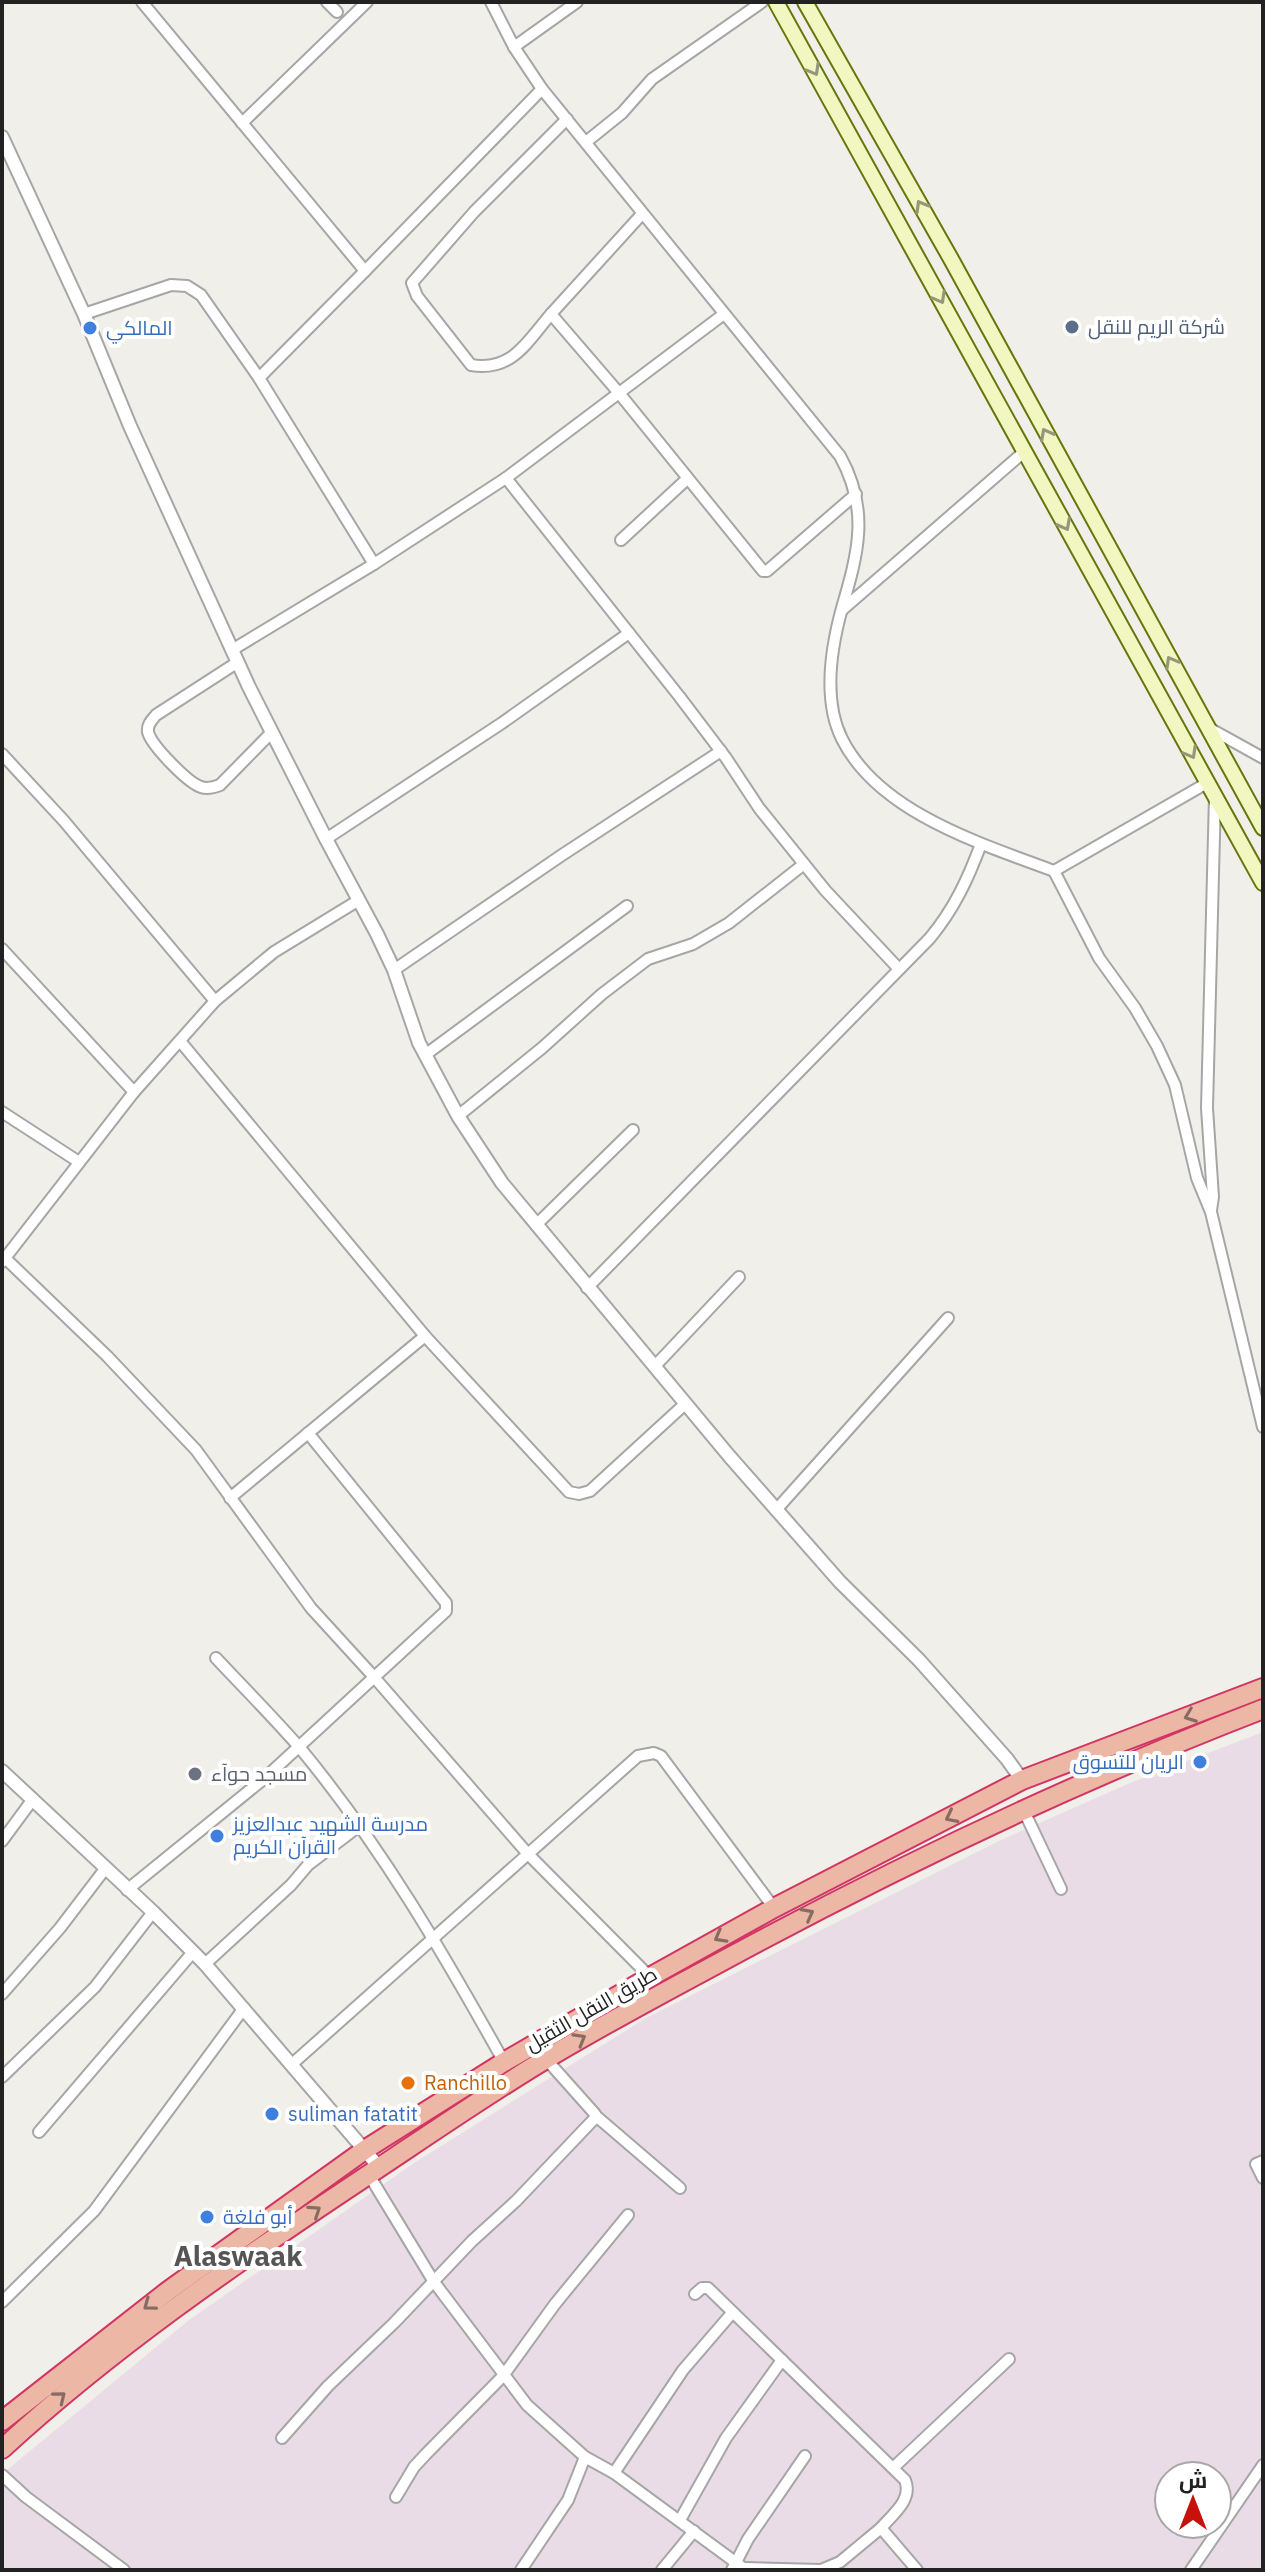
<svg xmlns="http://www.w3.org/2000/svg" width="1265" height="2572" font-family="'IBM Plex Sans',Cairo,sans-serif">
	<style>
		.industrial { fill: #eadce7; fill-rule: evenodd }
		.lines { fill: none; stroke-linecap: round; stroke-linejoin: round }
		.minor-casing { stroke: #a6a6a6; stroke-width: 14 }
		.tertiary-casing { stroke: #a6a6a6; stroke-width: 16 }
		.secondary-casing { stroke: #67760c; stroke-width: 18 }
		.trunk-casing { stroke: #d23464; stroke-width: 22 }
		.minor { stroke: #fff; stroke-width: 10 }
		.tertiary { stroke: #fff; stroke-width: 12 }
		.secondary { stroke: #f2f7c2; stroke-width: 14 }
		.trunk { stroke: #edb7a5; stroke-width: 18 }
		.oneway { stroke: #94977a }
		.oneway2 { stroke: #886c64 }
		.service-dot { fill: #5c6f8a; stroke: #fff; stroke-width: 3 }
		.shop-dot { fill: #3f7fe0; stroke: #fff; stroke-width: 3 }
		.worship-dot { fill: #6b7280; stroke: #fff; stroke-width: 3 }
		.food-dot { fill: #e8710a; stroke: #fff; stroke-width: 3 }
		.labels { text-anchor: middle; stroke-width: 8; stroke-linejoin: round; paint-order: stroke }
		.service-label { font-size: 20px; fill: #4e5e75; stroke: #fff; text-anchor: start }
		.shop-label { font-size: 20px; fill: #366cbe; stroke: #fff; text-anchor: start }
		.worship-label { font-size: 20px; fill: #5b616d; stroke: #fff; text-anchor: start }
		.street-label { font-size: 20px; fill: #222; stroke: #fff }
		.food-label { font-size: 20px; fill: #c56008; stroke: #fff; text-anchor: start }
		.district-label { font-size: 28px; font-weight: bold; fill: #555; stroke: #fff }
	</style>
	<rect width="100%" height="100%" fill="#f1efe9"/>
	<path class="industrial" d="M1263,1732V2570H2V2474L189,2320L414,2163L646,2018L1003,1839L1130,1783ZM1169,2476H1217V2524H1169Z"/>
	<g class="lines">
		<defs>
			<g id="minor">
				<path d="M142,2L365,271L542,89"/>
				<path d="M327,2L337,12"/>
				<path d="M491,2L514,47L542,89L840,456C870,510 858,553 842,608C831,648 823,701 842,739C879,813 982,844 1054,871L1207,783"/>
				<path d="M514,47L577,2"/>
				<path d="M242,123L367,2"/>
				<path d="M586,142L622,113L652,79L762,2"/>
				<path d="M642,214L551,314L619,393L763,571H767L856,494"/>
				<path d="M84,314L171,285L187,286L201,295L259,378L374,564"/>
				<path d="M551,314C527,342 512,372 471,365L417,296L412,283L474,212L567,119"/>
				<path d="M259,378L365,271"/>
				<path d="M506,478L679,696L726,758L759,808L825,890L899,969"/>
				<path d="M621,540L687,479"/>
				<path d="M842,610L1025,451"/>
				<path d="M232,650L374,564L506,478L724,314"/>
				<path d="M238,662L156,715C152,720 147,724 148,732C151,745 188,783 201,787C207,789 215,787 220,785L272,732"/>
				<path d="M1209,728L1263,758"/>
				<path d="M2,754L64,821L215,1001"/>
				<path d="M326,839L502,723L629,633"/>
				<path d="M1054,871L1099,958L1135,1008L1157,1046L1175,1085L1197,1178L1211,1212L1263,1427"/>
				<path d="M2,949L134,1092"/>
				<path d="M394,970L562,855L721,751"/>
				<path d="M180,1041L425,1336L569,1492L579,1494L590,1491L685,1404"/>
				<path d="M425,1055L627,906"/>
				<path d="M2,1112L79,1162"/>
				<path d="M458,1116L542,1048L602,994L648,959L693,944L729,923L804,864"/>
				<path d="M1211,1210L1213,1197L1207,1108L1215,796"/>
				<path d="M536,1225L633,1130"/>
				<path d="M5,1258L107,1356L196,1450L311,1608L374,1677L528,1854L650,1977"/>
				<path d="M2,1262L134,1092L215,1001L274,952L359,900"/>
				<path d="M587,1288L930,938C954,909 968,879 981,844"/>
				<path d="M655,1366L739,1277"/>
				<path d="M230,1498L425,1336"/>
				<path d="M776,1510L948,1318"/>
				<path d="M216,1658C244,1688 273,1717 300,1748C381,1846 442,1951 504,2062"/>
				<path d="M1023,1809L1061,1889"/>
				<path d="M2,1841L33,1799"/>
				<path d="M127,1890L266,1777L446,1611V1603L308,1433"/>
				<path d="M205,1964L291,1885L308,1865L359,1826"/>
				<path d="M2,1994L60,1928L105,1869"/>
				<path d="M291,2065L638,1756L654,1753L661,1756L774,1908"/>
				<path d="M2,2077L95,1987L153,1912"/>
				<path d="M596,2116L680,2188"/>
				<path d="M39,2132L193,1952"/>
				<path d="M1263,2161L1256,2164L1263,2178"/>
				<path d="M369,2175L434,2282L527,2405L585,2457L614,2473L746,2570"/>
				<path d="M695,2294L702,2288H708L905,2480C913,2500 893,2514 881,2528"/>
				<path d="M2,2302L94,2211L244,2008"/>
				<path d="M282,2438L328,2386L394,2323L472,2241L516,2201L595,2118V2114L546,2059"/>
				<path d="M894,2467L1009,2359"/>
				<path d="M614,2473L683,2370L732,2313"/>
				<path d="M2,2475L26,2497L124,2570"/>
				<path d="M396,2497L414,2467L426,2454L503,2376L555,2304L628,2215"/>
				<path d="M680,2520L726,2438L782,2360"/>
				<path d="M745,2568L821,2570L840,2562L881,2528L917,2570"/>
				<path d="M521,2570L568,2500L585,2457"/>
				<path d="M662,2570L694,2531"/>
				<path d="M732,2570L748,2539L805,2456"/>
				<path d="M1191,2570L1263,2465"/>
			</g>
			<g id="tertiary">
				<path d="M2,137L84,314L130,426L249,687L326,839L377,934L394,970L419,1043L458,1116L502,1183L730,1457L840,1582L919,1660L1007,1759L1022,1780"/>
				<path d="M2,1771L153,1912L205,1964L379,2167"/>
			</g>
			<g id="secondary">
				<path d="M776,2L1263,883"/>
				<path d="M805,2L951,259L1263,828"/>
			</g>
			<g id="trunk">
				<path d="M2,2421L168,2291L366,2149L504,2062L650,1977L774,1908L1022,1780L1263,1688"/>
				<path d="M2,2449C112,2348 237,2262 362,2179C421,2140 480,2099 541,2062C602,2025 665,1992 728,1958C902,1864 1079,1780 1263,1709"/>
			</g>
		</defs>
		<use href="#minor" class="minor-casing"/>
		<use href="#tertiary" class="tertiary-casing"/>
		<use href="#secondary" class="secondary-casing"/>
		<use href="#trunk" class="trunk-casing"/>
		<use href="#minor" class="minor"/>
		<use href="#tertiary" class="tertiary"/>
		<use href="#secondary" class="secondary"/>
		<use href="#trunk" class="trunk"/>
	</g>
	<defs><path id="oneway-chevron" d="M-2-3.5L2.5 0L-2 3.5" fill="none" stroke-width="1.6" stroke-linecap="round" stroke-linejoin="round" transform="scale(2)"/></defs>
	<g class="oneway">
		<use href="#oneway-chevron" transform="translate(814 70) rotate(61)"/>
		<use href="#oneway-chevron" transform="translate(921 206) rotate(-120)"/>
		<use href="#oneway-chevron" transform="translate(940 298) rotate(61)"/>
		<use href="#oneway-chevron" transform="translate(1046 434) rotate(-118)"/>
		<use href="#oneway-chevron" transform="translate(1065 525) rotate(62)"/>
		<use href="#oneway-chevron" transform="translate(1171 662) rotate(-119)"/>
		<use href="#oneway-chevron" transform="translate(1191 753) rotate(61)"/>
	</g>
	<g class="oneway2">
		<use href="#oneway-chevron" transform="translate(1190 1716) rotate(159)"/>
		<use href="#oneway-chevron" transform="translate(951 1817) rotate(153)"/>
		<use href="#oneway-chevron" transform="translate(808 1914) rotate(-28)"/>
		<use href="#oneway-chevron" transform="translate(720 1937) rotate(151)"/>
		<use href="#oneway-chevron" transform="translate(580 2039) rotate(-30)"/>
		<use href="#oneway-chevron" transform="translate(315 2211) rotate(-34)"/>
		<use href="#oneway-chevron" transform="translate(149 2305) rotate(143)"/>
		<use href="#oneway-chevron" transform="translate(60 2397) rotate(-39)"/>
	</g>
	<circle class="service-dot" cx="1072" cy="327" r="8"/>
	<g class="shop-dot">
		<circle cx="90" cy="328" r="8"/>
		<circle cx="1200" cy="1762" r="8"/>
		<circle cx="217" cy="1836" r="8"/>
		<circle cx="272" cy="2114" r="8"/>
		<circle cx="207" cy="2217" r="8"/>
	</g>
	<circle class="worship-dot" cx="195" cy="1774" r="8"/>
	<circle class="food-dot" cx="408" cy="2083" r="8"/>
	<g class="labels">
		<g class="service-label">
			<text x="1088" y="334">شركة الريم للنقل</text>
		</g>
		<g class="shop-label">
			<text x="106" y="335">المالكي</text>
			<text x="1184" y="1769" text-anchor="end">الريان للتسوق</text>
			<text x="233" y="1831">مدرسة الشهيد عبدالعزيز<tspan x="233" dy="23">القرآن الكريم</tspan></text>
			<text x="288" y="2121">suliman fatatit</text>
			<text x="223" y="2224">أبو فلغة</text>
		</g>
		<g class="worship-label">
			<text x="211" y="1781">مسجد حوآء</text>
		</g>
		<g class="street-label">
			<text transform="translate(591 2009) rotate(-30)" y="7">طريق النقل الثقيل</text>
		</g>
		<g class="food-label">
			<text x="424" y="2090">Ranchillo</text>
		</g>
		<g class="district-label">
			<text x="238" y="2266">Alaswaak</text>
		</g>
	</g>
	<rect width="1265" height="2572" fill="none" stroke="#222222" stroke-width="8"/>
	<g transform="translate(1193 2500)"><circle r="38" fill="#ffffff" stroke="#a7a7a7" stroke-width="2"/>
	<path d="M0-6L14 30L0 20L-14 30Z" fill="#c7120c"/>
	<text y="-12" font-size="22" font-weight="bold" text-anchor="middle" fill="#222222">ش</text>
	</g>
</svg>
